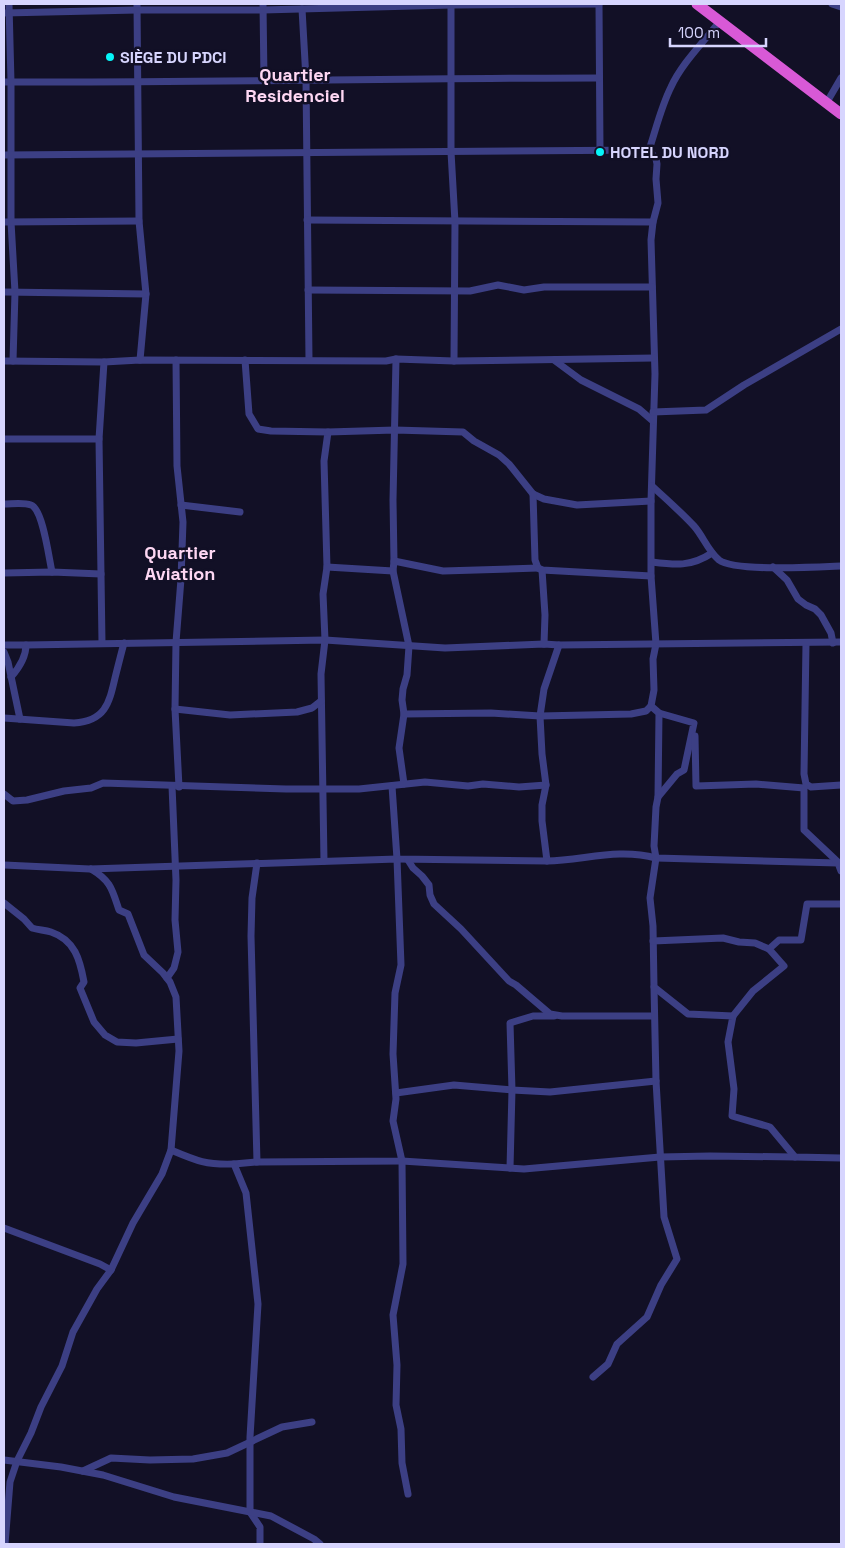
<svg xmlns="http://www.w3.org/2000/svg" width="845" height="1548" font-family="'Space Grotesk',sans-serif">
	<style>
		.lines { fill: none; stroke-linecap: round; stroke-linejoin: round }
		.minor { stroke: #3c3f84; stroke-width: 7 }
		.trunk { stroke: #d859d6; stroke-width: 11 }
		.poi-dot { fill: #06f5f9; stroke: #121026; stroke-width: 2 }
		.labels { text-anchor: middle; stroke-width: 5; stroke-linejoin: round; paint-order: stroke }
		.poi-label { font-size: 16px; font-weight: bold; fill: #d7d5fe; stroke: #121026; text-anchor: start }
		.neighbourhood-label { font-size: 18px; font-weight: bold; fill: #fed7f3; stroke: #121026 }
	</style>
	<rect width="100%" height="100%" fill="#121026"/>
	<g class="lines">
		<g class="minor">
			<path d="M9,4L11,82V222L15,292L13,361"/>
			<path d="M137,4L139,221L146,294L140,360"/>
			<path d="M263,4L264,80"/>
			<path d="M451,4V152L455,222L454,361"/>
			<path d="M599,4L600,150"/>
			<path d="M832,4L841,7"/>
			<path d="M302,9L306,79L309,360"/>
			<path d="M4,13L137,10H263L451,5L599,4"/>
			<path d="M4,82C202,83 400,78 599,78"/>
			<path d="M827,102L841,78"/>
			<path d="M649,150C656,129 661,107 671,87C682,63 703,43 719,22"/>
			<path d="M4,155L649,150L656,159L657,164L656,179L658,203L653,222L651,240L655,374L651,501V576L656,644L653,659L654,690L651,706L659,713L658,797"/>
			<path d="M307,220L653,222"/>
			<path d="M4,222L139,221"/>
			<path d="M308,290L470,291L498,285L524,290L544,287H652"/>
			<path d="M4,292L146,294"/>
			<path d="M396,359L393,500L394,561L393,571L409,646L407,675L403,689L402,700L404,714L399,748L404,784"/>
			<path d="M176,360L177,466L183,522L181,579L176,642L175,709L179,787"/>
			<path d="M245,360L249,414L258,429L271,431L328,432L324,461L327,567L323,594L325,640L321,674L324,861"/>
			<path d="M554,360L581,380L639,409L653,421"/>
			<path d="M4,361L104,362L140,360L386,361L396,359L454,361L654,358"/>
			<path d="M653,412L706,410L744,385L841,329"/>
			<path d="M328,432L395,430L463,432L474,441L499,455L509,464L533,494L544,499L577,505L651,501"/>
			<path d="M4,439H99"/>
			<path d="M652,486C666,499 681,512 694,526C703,536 708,551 719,560C735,572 818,567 841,566"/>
			<path d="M533,494L535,560L538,568L542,570L651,576"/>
			<path d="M4,504C12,504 23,502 31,505C43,509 49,559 52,572"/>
			<path d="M181,505L240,512"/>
			<path d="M394,561L443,571L538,568"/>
			<path d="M652,562C675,565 691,567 712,553"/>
			<path d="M327,567L393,571"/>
			<path d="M773,567L787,580L798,599L806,605L815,609L821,615L831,633L833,643"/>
			<path d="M542,570L545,615L544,644"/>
			<path d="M4,573L52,572L101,574"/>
			<path d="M102,643L99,439L104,362"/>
			<path d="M806,643L804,774L806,784L811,787L841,785"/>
			<path d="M4,645H26L325,640L445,648L544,644L559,645L841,642"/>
			<path d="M559,645L544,689L540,716L542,754L546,785L542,805V821L547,861C585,860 618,848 656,858L838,863L841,871"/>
			<path d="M4,652L8,662L20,719"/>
			<path d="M11,677C19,668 26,658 26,645"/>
			<path d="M175,709L230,715L297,712L312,708L321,701"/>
			<path d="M659,713L694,723L684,770L677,774L658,797L656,807L654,846L656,858L650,898L653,926L654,987L688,1014L733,1016L728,1042L734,1089L732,1116L770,1127L795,1157L841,1158"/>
			<path d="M404,714L491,713L540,716L631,714L646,711L651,706"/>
			<path d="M4,718L74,723C105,721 109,704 115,678C118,666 121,654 124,643"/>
			<path d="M695,736L696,786L756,784L804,788V830L839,863"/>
			<path d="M392,786L397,859L547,861"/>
			<path d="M4,794L13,801L27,800L64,791L91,788L103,783L286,789H359L425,782L468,786L483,784L519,787L546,785"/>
			<path d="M408,860L413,868L422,876L429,885L430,895L434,904L461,929L509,981L516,985L550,1014L562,1016H654"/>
			<path d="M4,865L90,869L397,859L401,965L395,993L393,1054L396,1099L393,1121L402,1161L257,1162L234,1164"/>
			<path d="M4,903L24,919L32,928C38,930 45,930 51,932C75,940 80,960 84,982L80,988L94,1022L105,1035L117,1042L136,1043L178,1039"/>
			<path d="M653,941L723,938L739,942L755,943L769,949"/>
			<path d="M167,978L174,968L178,952L175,920L176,880L172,786"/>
			<path d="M733,1016L753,991L784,966L769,949L779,940H801L807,904H841"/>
			<path d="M396,1093L454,1085L512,1090L550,1092L656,1081"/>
			<path d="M171,1150C197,1161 206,1165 234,1164L246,1193L258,1304L250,1437V1512L260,1527V1544"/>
			<path d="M257,1162L251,936L252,898L257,863"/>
			<path d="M510,1168L512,1090L510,1023L533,1016H554"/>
			<path d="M4,1228L100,1264L111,1270"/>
			<path d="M593,1377L608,1364L617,1344L647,1317L661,1285L677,1259L664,1217L656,1081L654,987"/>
			<path d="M4,1460L61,1467L103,1475L174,1497L271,1516L314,1539L320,1544"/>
			<path d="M83,1471L111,1458L150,1460L193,1459L227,1453L282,1427L312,1422"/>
			<path d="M408,1494L402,1463L401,1429L396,1405L397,1365L393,1315L403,1264L402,1161L524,1169L660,1157L710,1156L795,1157"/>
			<path d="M5,1544L10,1482L17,1461L31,1433L41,1407L62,1366L73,1332L97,1289L111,1270L133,1223L162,1174L171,1150L179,1051L176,997L170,982L163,973L144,955L128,914L119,910C112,889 111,881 91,869"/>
		</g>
		<path class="trunk" d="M697,4L841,114"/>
	</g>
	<g class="poi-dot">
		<circle cx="110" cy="57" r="5"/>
		<circle cx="600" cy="152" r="5"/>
	</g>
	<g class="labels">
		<g class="poi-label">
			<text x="120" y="63">SIÈGE DU PDCI</text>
			<text x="610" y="158">HOTEL DU NORD</text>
		</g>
		<g class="neighbourhood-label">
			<text x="295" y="81">Quartier<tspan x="295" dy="21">Residenciel</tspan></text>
			<text x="180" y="559">Quartier<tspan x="180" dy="21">Aviation</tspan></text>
		</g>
	</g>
	<rect width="845" height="1548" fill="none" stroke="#d7d5fe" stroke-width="10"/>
	<path d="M670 38v8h96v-8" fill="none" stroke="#d7d5fe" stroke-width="2.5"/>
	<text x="678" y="38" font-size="15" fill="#d7d5fe" stroke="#121026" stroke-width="4" paint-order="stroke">100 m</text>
</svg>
